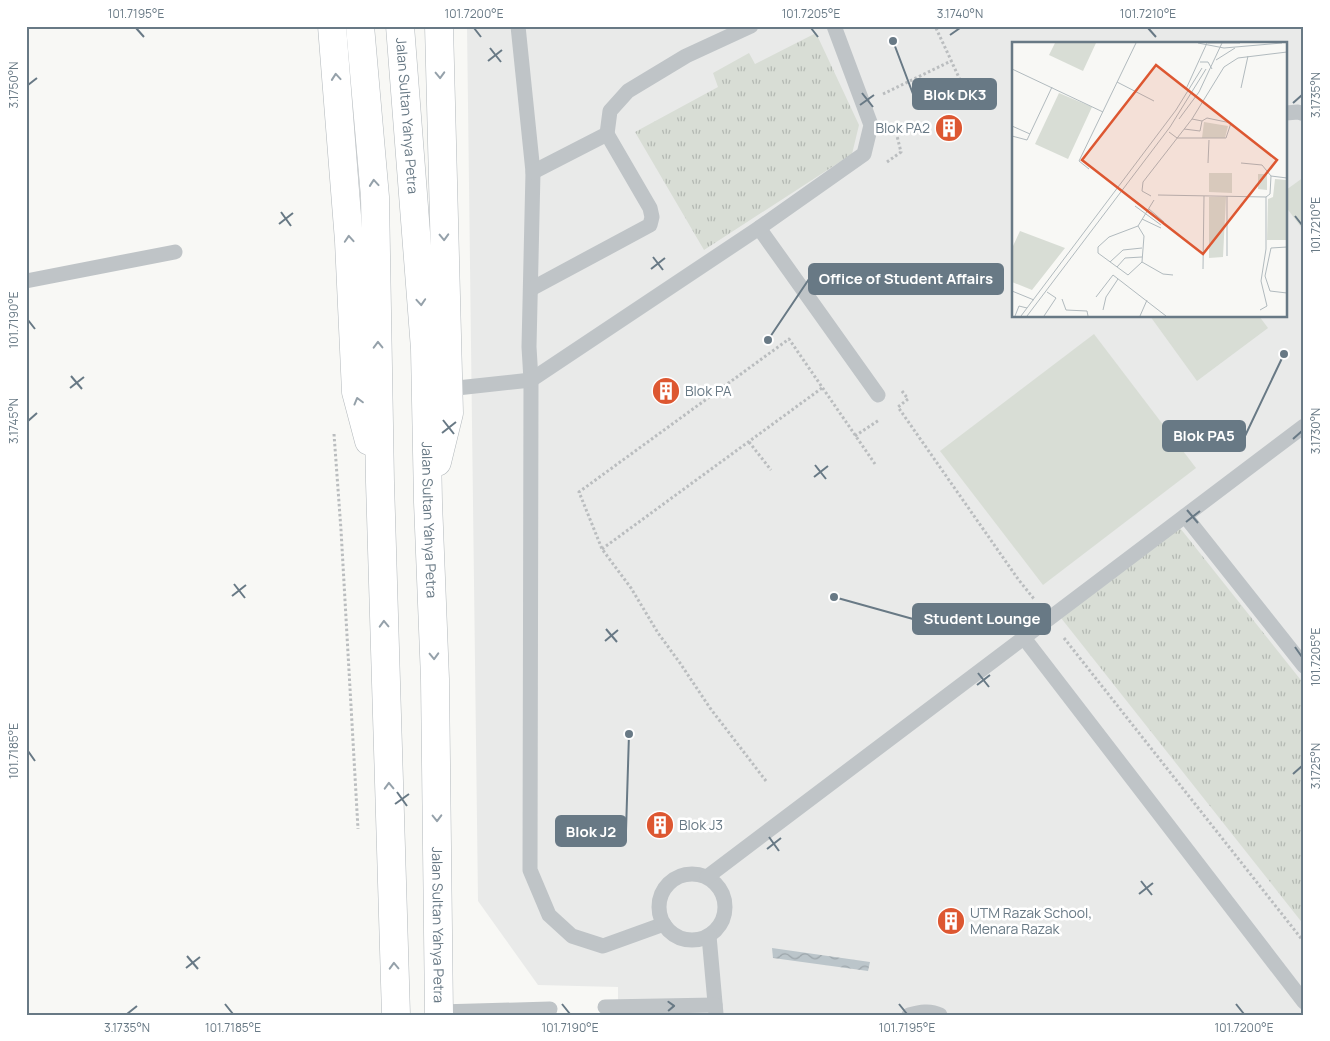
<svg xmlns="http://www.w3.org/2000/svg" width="1330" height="1041" font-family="Manrope,sans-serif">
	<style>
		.built { fill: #e9eae9; fill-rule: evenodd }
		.grass { fill: url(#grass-tufts) }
		.pitch { fill: #d8ddd5 }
		.water { fill: url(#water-waves) }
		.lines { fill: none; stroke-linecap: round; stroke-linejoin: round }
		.secondary-casing { stroke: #b2b8bc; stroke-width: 29 }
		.path { stroke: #babdbf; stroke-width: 3; stroke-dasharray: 2.5 2.5; stroke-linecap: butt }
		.lane { stroke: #bfc4c7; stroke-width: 15 }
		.secondary { stroke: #fff; stroke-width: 28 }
		.oneway { stroke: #95a1aa }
		.oneway2 { stroke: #687985 }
		.ticks { fill: none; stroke: #687985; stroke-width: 2 }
		.labels { text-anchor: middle; stroke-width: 5; stroke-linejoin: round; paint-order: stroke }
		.street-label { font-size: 14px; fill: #687985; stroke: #fff }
		.poi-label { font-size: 14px; fill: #687985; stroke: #fff; text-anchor: start }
		.inset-road { fill: none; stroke: #b1babe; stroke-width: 1 }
		.view { fill: #dd5731; fill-opacity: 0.15; stroke: #dd5731; stroke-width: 2.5 }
		.inset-edge { fill: none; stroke: #687985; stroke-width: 2.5 }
		.leader { fill: none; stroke: #687985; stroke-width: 2 }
		.callout-dot { fill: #687985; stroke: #fff; stroke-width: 2 }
		.callout { fill: #687985; stroke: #687985; stroke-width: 2 }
		.callout-label { font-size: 15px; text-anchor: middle; font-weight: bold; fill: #fff }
		.neatline { fill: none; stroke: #687985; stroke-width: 2 }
		.ticks-label { font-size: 12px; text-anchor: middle; fill: #687985 }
	</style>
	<defs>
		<pattern id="grass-tufts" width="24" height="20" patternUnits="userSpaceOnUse" patternTransform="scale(1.25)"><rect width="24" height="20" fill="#d8ddd5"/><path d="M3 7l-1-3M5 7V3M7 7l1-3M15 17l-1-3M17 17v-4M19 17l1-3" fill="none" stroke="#b3b8b2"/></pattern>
		<pattern id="water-waves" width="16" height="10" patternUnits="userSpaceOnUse" patternTransform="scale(1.25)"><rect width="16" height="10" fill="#bbc5ca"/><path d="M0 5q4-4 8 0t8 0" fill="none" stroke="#9ca5aa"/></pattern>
	</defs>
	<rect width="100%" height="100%" fill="#f8f8f5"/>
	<path class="built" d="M467,26H1304V1015H618V987L538,985L478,901ZM1014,44H1286V316H1014Z"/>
	<g class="grass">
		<path d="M816,33L859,125L852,154L704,250L635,132L718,87L713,73L749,53L755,64Z"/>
		<path d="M1180,528L1304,684V925L1061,618Z"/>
	</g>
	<g class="pitch">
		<path d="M1304,177V231L1286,207V190Z"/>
		<path d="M1150,316H1259L1268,328L1197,381Z"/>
		<path d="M1094,334L1196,468L1043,585L940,451Z"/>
	</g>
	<path class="water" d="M772,948L870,962L868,971L773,958Z"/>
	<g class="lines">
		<defs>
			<g id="secondary">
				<path d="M332,26L349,241L356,392L369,441"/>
				<path d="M360,26L375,197L380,482L396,1015"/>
				<path id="s1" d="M400,26L425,349L428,502L435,679L439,1015"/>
				<path d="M437,462L449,413L439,26"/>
			</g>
		</defs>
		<use href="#secondary" class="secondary-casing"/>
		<g class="path">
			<path d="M936,28L968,97"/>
			<path d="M883,94L951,61"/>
			<path d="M887,162L901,152L895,128"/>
			<path d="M902,391L908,399L898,407L1018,579L1034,599"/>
			<path d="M334,434L341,530L358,829"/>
			<path d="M855,436L879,420"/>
			<path d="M749,442L771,470"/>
			<path d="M602,549L822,388"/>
			<path d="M1064,638L1304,942"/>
			<path d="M766,781L710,708L680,663L658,633L631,588L602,549L579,492L789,339L875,464"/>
		</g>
		<g class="lane">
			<path d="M518,26L533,172L529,347L531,380L530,870L549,915L572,936L603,946L664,924"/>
			<path d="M1286,113L1298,112L1304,114"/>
			<path d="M607,134L610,111L628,91L686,56L751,26"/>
			<path d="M759,228L878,395"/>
			<path d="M26,281L175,252"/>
			<path d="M531,289L650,225L652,217L650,208L607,134L533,172"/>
			<path d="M448,389L531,380L759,228L864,154L871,125L834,26"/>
			<path d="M1185,516L1304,666"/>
			<path d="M1024,638L1304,1002"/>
			<circle cx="692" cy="907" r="33"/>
			<path d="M707,877L1304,426"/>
			<path d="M709,936L716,1014"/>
			<path d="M605,1007L715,1005"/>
			<path d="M439,1012L550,1009"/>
			<path d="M909,1015C920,1012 930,1010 940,1015"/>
		</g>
		<use href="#secondary" class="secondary"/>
	</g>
	<defs><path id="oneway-chevron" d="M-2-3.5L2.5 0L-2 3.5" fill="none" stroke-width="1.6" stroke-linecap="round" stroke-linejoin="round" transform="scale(1.25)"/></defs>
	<g class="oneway">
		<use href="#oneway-chevron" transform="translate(440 75) rotate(88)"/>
		<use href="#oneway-chevron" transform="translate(336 77) rotate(-95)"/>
		<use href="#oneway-chevron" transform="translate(374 183) rotate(-95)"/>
		<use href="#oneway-chevron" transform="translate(444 237) rotate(88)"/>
		<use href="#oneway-chevron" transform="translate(349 239) rotate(-94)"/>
		<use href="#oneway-chevron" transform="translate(421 302) rotate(86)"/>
		<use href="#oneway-chevron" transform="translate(378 345) rotate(-91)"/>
		<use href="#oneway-chevron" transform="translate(358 401) rotate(-105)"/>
		<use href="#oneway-chevron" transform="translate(384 624) rotate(-92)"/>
		<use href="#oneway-chevron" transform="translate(434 656) rotate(88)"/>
		<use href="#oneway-chevron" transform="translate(389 786) rotate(-92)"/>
		<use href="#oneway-chevron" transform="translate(437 818) rotate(89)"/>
		<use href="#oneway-chevron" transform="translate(394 966) rotate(-92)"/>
	</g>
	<use class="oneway2" href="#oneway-chevron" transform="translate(671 1006) rotate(-2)"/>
	<path class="ticks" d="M136,28L144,37M474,28L481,37M811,28L818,37M1148,28L1156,37M950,35L960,28M490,48L501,62M488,61L502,50M28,85L37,78M862,93L873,107M1293,103L1302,95M860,105L874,95M281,212L291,226M1295,216L1302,225M279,224L293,213M653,257L663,270M651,269L665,258M28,320L35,329M71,376L82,389M70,388L84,377M443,420L454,434M28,421L37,413M442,433L456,422M1293,439L1302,431M815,465L826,479M814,477L828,466M1187,510L1198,523M1186,522L1200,511M234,584L245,598M232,596L246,585M606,629L617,642M605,641L618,630M1295,647L1302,657M978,673L989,687M977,685L990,675M28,751L35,761M1293,774L1302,766M397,792L407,806M395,804L409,794M769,837L779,851M767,849L781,838M1141,881L1152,895M1139,894L1153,883M187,956L198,969M186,968L200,957M225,1004L233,1014M562,1004L570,1014M899,1004L907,1014M1236,1004L1244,1014M127,1014L137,1006"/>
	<defs>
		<symbol id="building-disc" viewBox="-11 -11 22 22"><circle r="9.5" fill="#dd5731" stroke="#fff"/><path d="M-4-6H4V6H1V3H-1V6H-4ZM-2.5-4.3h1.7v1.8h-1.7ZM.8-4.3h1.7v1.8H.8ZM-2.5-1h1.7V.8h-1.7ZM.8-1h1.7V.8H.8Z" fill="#fff"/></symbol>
	</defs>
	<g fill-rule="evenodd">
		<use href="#building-disc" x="933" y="112" width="32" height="32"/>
		<use href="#building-disc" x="650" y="375" width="32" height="32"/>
		<use href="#building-disc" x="644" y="809" width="32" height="32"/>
		<use href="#building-disc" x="935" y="905" width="32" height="32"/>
	</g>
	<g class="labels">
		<g class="street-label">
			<text dy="5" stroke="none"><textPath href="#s1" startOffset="90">Jalan Sultan Yahya Petra</textPath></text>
			<text dy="5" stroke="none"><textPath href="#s1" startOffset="495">Jalan Sultan Yahya Petra</textPath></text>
			<text dy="5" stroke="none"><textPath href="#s1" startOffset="900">Jalan Sultan Yahya Petra</textPath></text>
		</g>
		<g class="poi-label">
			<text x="930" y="133" text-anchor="end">Blok PA2</text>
			<text x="685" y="396">Blok PA</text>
			<text x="679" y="830">Blok J3</text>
			<text x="970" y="918">UTM Razak School,<tspan x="970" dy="16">Menara Razak</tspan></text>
		</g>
	</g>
	<g transform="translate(1012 42)">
		<rect width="275" height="275" fill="#f8f8f5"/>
		<path d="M192,80L216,84L213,96H190ZM263,137L275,138V198H255L256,157L261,155ZM197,155H214L211,215L197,216Z" fill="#d8ddd5"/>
		<path d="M43,1H84L71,29L37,13ZM47,51L80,65L56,117L23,102ZM197,131H220V151L197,150ZM246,132H255V148L246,147ZM8,189L53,206L20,248L0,240L1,204Z" fill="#d8ddd5"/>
		<path class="inset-road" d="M186,1L212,6L270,1M196,1H228M204,18L223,6M188,20H196L200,27M0,27L91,70M105,40L142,59M229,46L236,14M174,47L195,1M167,77L187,50L210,1M0,84L18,92M172,87L188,89L190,79L180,77M157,90L165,96H214L219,81L195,76L190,79M0,94L15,98L40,45M196,121L197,98M229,121L250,123L259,134L275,136M77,127L67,119L124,1M146,153L254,155L258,152L259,134M139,154L130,149L131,140L180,77L212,25L226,16L275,10M215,154V214M123,164L149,183M137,167L152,180M130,177L149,186M126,184L132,194L130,220L116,233L86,211V205L97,195L126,184L142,158M275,205L259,206L253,234L258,249L275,251M98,220L111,208L130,206M130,220L151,232L161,233M105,225L113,216L130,215M191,227L192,154M0,249L22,258M84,255L101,233L154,274M50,257L54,268L75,269L76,274M91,268L94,255L106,237M248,268L255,264L249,239L254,207V155M3,274L7,264L15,266M9,274L164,68L190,26M15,274L158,85L194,27M32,274L44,256L35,250M128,274L135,258"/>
		<path class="view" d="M144,23L265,118L191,212L70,118Z"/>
		<rect width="275" height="275" class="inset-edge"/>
	</g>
	<path class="leader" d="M893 41L913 94M768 340L809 279M1284 354L1245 436M834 597L913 619M629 734L626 831"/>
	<g class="callout-dot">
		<circle cx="893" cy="41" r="5"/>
		<circle cx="768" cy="340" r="5"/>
		<circle cx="1284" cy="354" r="5"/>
		<circle cx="834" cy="597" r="5"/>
		<circle cx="629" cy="734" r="5"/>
	</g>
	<g class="callout">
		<rect x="913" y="79" width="83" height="30" rx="5"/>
		<rect x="809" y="264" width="194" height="30" rx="5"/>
		<rect x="1163" y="421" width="82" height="30" rx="5"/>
		<rect x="913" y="604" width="137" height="30" rx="5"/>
		<rect x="556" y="816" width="70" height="30" rx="5"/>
	</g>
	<g class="callout-label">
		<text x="955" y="100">Blok DK3</text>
		<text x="906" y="284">Office of Student Affairs</text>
		<text x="1204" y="441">Blok PA5</text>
		<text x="982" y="624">Student Lounge</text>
		<text x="591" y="837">Blok J2</text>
	</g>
	<rect width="1330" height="1041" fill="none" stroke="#ffffff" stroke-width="55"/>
	<rect x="28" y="28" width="1274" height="986" class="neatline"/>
	<g class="ticks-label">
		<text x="136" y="18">101.7195°E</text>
		<text x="474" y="18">101.7200°E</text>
		<text x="811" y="18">101.7205°E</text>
		<text x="960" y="18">3.1740°N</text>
		<text x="1148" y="18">101.7210°E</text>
		<text transform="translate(14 85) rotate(-90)" y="4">3.1750°N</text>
		<text transform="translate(1316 95) rotate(-90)" y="4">3.1735°N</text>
		<text transform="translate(1316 225) rotate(-90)" y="4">101.7210°E</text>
		<text transform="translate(14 320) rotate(-90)" y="4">101.7190°E</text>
		<text transform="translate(14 421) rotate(-90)" y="4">3.1745°N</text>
		<text transform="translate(1316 431) rotate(-90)" y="4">3.1730°N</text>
		<text transform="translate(1316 657) rotate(-90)" y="4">101.7205°E</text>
		<text transform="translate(14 751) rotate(-90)" y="4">101.7185°E</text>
		<text transform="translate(1316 766) rotate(-90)" y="4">3.1725°N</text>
		<text x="127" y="1032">3.1735°N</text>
		<text x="233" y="1032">101.7185°E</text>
		<text x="570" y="1032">101.7190°E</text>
		<text x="907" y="1032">101.7195°E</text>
		<text x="1244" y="1032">101.7200°E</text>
	</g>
</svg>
